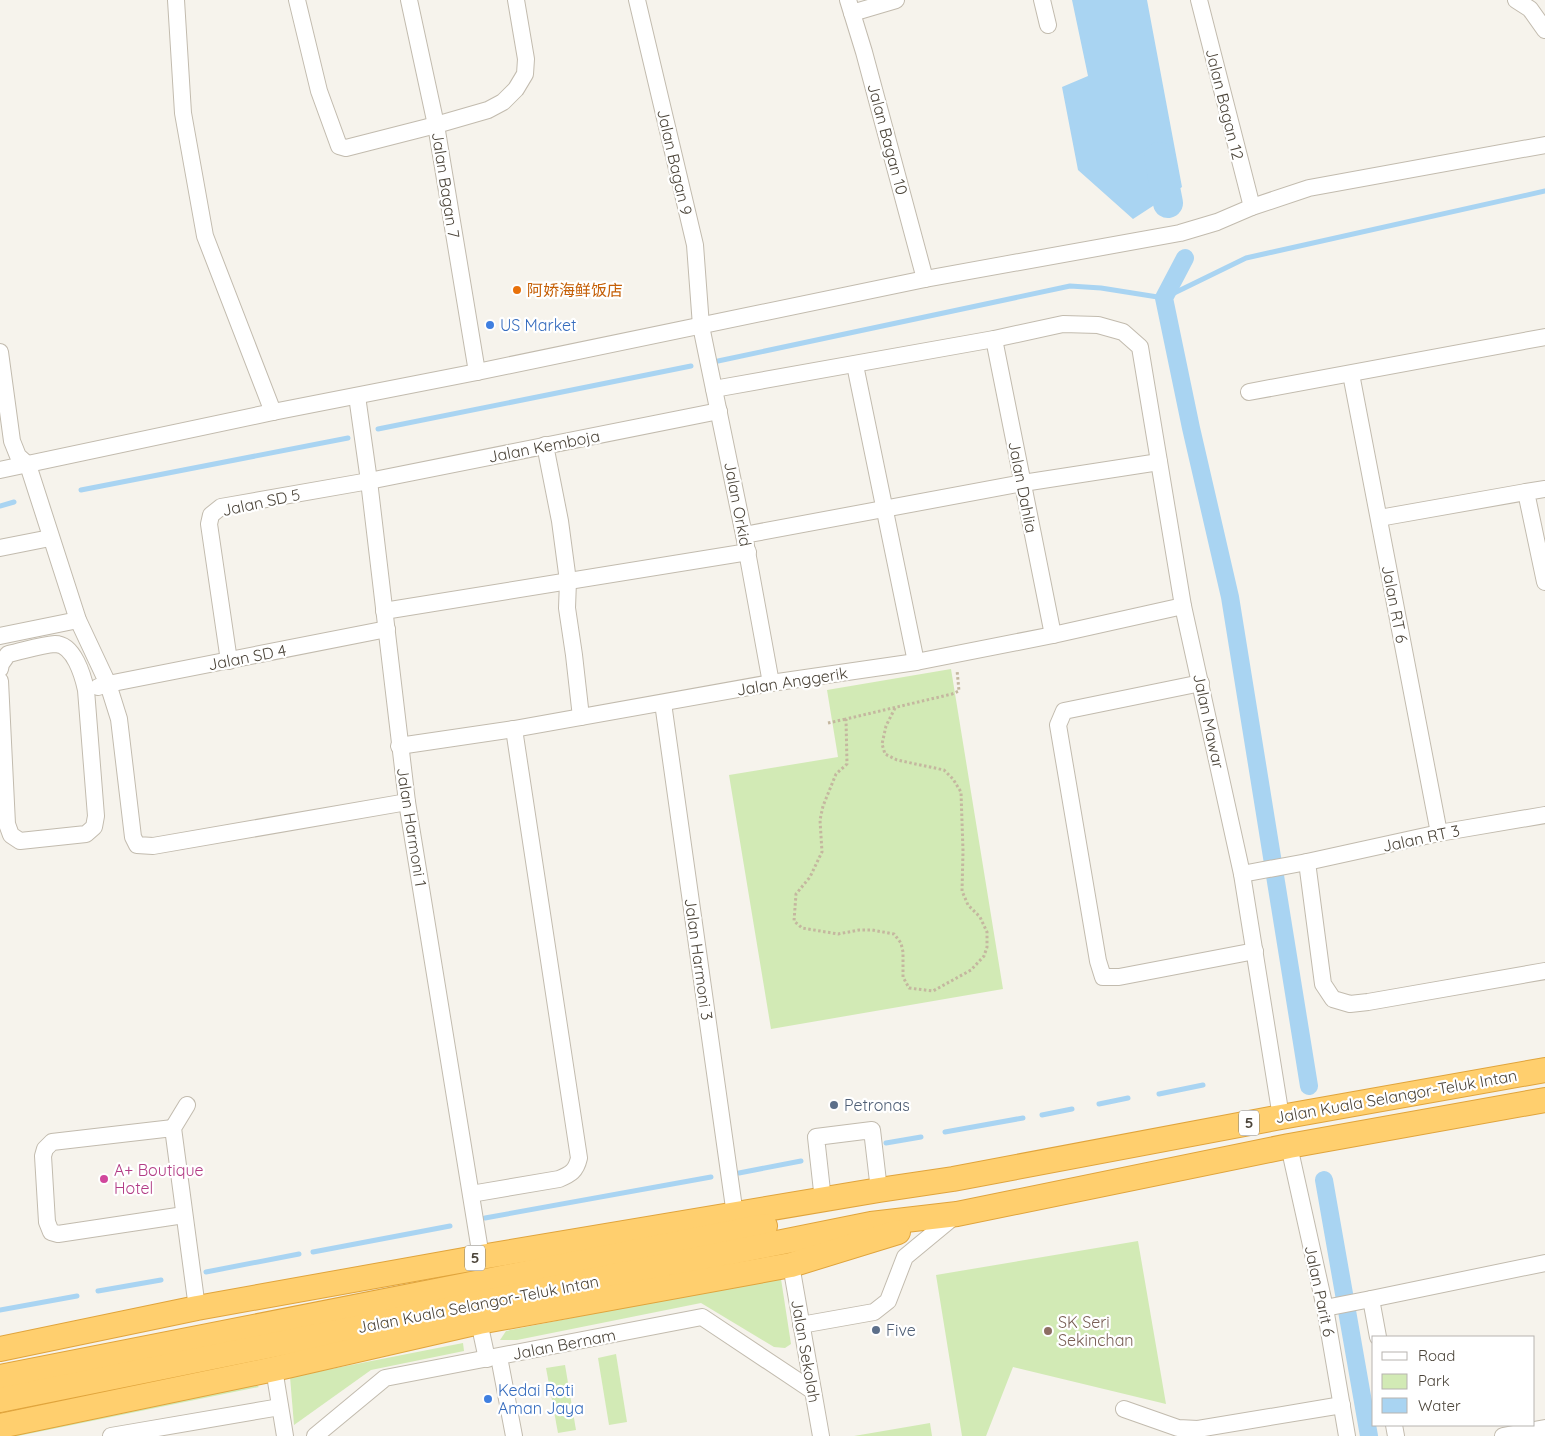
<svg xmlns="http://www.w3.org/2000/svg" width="1545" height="1436" font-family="Quicksand,'Noto Sans SC',sans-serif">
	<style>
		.green { fill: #d2eab5 }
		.water { fill: #a9d4f2 }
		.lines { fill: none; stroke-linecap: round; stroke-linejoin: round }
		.stream { stroke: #a9d4f2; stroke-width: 5 }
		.canal { stroke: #a9d4f2; stroke-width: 18 }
		.river { stroke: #a9d4f2; stroke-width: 30 }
		.minor-casing { stroke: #c2bbae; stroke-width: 18 }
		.highway-casing { stroke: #e0a43c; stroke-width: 26 }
		.path { stroke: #c4b79f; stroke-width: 3; stroke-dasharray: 2.5 2.5; stroke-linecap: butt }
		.minor { stroke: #fff; stroke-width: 16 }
		.highway { stroke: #ffcf6e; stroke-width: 24 }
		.food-dot { fill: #e8710a; stroke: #fff; stroke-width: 2 }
		.shop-dot { fill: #3f7fe0; stroke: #fff; stroke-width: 2 }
		.service-dot { fill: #5c6f8a; stroke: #fff; stroke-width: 2 }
		.hotel-dot { fill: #d1479c; stroke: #fff; stroke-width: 2 }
		.education-dot { fill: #8d6e63; stroke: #fff; stroke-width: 2 }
		.labels { text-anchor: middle; stroke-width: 4.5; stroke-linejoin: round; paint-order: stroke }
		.shield { fill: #fff; stroke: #817c74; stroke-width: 1 }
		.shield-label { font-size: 15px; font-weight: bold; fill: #4b4439 }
		.street-label { font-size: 16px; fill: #4b4439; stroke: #fff }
		.food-label { font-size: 16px; fill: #c56008; stroke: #fff; text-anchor: start }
		.shop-label { font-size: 16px; fill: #366cbe; stroke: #fff; text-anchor: start }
		.service-label { font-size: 16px; fill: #4e5e75; stroke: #fff; text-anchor: start }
		.hotel-label { font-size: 16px; fill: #b23c85; stroke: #fff; text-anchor: start }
		.education-label { font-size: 16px; fill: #785e54; stroke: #fff; text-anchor: start }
	</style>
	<rect width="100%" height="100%" fill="#f6f3ec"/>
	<g class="green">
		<path d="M951,669L1003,989L771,1029L729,775L838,757L827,690Z"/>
		<path d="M1138,1241L1166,1404L1013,1367L986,1436H962L936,1275Z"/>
		<path d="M781,1279L791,1344L785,1348L774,1347L701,1303L517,1340H500L506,1331L703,1292Z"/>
		<path d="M463,1343L464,1351L371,1370L294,1425L290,1377Z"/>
		<path d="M616,1354L627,1422L609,1425L598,1358Z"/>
		<path d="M565,1365L576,1430L558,1433L546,1368Z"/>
		<path d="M251,1380L259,1387L18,1436H0Z"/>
		<path d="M930,1423L932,1436H854Z"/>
	</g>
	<path class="water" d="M1072,0H1147L1182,187L1133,219L1078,170L1062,87L1088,76Z"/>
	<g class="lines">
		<g class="stream">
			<path d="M718,361L1070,286L1101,288L1164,298L1246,258L1545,191"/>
			<path d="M378,429L691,366"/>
			<path d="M81,490L348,438"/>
			<path d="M0,506L14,502"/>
			<path d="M1159,1094L1203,1085"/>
			<path d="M1099,1104L1128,1098"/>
			<path d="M1042,1115L1072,1109"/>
			<path d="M945,1132L1023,1118"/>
			<path d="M886,1143L921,1137"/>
			<path d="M739,1173L801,1161"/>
			<path d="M485,1218L711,1177"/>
			<path d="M313,1252L450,1226"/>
			<path d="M206,1272L299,1254"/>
			<path d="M98,1291L161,1280"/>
			<path d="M0,1310L77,1296"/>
		</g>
		<g class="canal">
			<path d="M1185,258L1164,298L1191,428L1230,597L1309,1086"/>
			<path d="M1324,1180L1369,1436"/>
		</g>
		<path class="river" d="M1159,157L1168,203"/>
		<defs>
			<g id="minor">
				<path d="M176,0L183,113L205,236L273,412"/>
				<path d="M297,0L319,91L339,146L346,148L436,125L488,110L503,102L516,89L525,74L526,59L516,0"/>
				<path d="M409,0L436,125L477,372"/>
				<path d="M637,0L695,245L701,326L744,535L771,683"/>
				<path d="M848,0L864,52L925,279"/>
				<path d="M1042,0L1048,25"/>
				<path d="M1199,0L1252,207"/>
				<path d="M1516,0L1530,9L1545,30"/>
				<path d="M852,13L896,0"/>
				<path d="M994,339L1053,635"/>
				<path d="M0,352L12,441L18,456L28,465L78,620L108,684L119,719L133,837L137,845L153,846L407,802"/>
				<path d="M855,365L916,662"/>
				<path d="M1351,374L1439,833"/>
				<path d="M714,389L994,339L1063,324L1098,325L1123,332L1140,347L1183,606L1242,874L1281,1117"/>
				<path d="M1249,392L1545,337"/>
				<path d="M357,396L369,481L407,802L481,1257"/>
				<path d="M545,445L560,521L568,581L567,608L574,655L581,717"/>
				<path d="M0,470L273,412L477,372L925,279L1180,233L1217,222L1252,207L1309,188L1545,145"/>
				<path d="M1545,489L1526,492L1545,582"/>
				<path d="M1379,518L1526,492"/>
				<path d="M744,535L1023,483L1159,462"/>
				<path d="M0,548L50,538"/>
				<path d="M384,611L748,552"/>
				<path d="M0,636L78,620"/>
				<path d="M229,661L209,524L211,515L221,507L369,481L719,411"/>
				<path d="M0,669L1,664L8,654C23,651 40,645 55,644C74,644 83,676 86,690L96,816L94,827L86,834L20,841L11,835L7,824L0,681"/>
				<path d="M1201,683L1064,711L1058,725L1098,961L1103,977H1119L1255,951"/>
				<path d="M98,687L108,684L387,629"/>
				<path d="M663,703L735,1215"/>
				<path d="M399,746L514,729L771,683L916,662L1053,635L1183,606"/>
				<path d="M1307,862L1323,984L1333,999L1350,1004L1368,1002L1545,971"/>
				<path d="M1242,874L1307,862L1439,833L1545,815"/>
				<path d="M187,1105L173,1128L197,1308"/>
				<path d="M173,1128L52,1142L45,1149L43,1156L47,1222L51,1232L58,1234L184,1215"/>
				<path d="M1289,1146L1325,1308L1347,1436"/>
				<path d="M471,1194L559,1179C571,1174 576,1171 579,1158L514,729"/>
				<path d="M823,1200L816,1137L872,1130L879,1190"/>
				<path d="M791,1265L821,1436"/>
				<path d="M1325,1308L1371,1299"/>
				<path d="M479,1322L487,1359"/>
				<path d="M801,1325L874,1312L888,1301L905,1257L957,1214"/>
				<path d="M1378,1337L1371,1299L1545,1263"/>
				<path d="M499,1357L514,1436"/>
				<path d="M274,1369L285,1436"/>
				<path d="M1124,1409L1178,1428L1198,1429L1342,1405"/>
				<path d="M1394,1425L1396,1436"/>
				<path d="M111,1436L280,1407"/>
				<path d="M315,1436L385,1378L702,1317L813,1391"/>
				<path d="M1503,1436L1545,1428"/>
			</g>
			<g id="highway">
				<path d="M0,1349L197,1308L481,1257L879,1190L953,1179L1281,1117L1545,1070"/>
				<path d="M0,1377L765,1226"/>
				<path d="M0,1400L871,1224L957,1214L1289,1146L1545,1100"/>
				<path d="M0,1426L274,1369L479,1322L791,1265L898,1232"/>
			</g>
		</defs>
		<use href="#minor" class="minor-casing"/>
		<use href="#highway" class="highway-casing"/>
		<g class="path">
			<path d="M895,708L886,726L882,744L885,754L897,760L944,770L953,779L961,792L963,851L962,891L968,905L980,917L987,932V947L984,956L971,970L933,991L909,988L903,977V952L901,943L894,934L872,930H859L838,934L802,928L794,921L796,894L810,877L822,852L820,820L823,806L836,774L847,764L846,719L952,694L959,691L957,670"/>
			<path d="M828,723L846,719"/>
		</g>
		<use href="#minor" class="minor"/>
		<use href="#highway" class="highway"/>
	</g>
	<circle class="food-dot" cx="517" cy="290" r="5"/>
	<g class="shop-dot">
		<circle cx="490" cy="325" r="5"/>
		<circle cx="488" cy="1399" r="5"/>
	</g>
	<g class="service-dot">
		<circle cx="834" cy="1105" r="5"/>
		<circle cx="876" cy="1330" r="5"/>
	</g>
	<circle class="hotel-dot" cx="104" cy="1179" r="5"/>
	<circle class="education-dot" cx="1048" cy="1331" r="5"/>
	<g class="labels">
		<g class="shield">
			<rect x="1239" y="1110.5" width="20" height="25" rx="4"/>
			<rect x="465" y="1245.5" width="20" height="25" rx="4"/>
		</g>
		<g class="shield-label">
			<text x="1249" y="1128">5</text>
			<text x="475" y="1263">5</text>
		</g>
		<g class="street-label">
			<text transform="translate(1225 104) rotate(76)" y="6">Jalan Bagan 12</text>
			<text transform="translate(888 139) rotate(75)" y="6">Jalan Bagan 10</text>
			<text transform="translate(675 162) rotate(77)" y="6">Jalan Bagan 9</text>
			<text transform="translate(446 185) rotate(81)" y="6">Jalan Bagan 7</text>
			<text transform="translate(544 446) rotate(-11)" y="6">Jalan Kemboja</text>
			<text transform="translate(1023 487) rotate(79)" y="6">Jalan Dahlia</text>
			<text transform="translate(261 502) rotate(-12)" y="6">Jalan SD 5</text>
			<text transform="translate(738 504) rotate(79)" y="6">Jalan Orkid</text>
			<text transform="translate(1395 604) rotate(79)" y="6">Jalan RT 6</text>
			<text transform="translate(247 657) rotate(-11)" y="6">Jalan SD 4</text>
			<text transform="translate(792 681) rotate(-9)" y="6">Jalan Anggerik</text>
			<text transform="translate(1209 721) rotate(78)" y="6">Jalan Mawar</text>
			<text transform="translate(412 827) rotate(81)" y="6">Jalan Harmoni 1</text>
			<text transform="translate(1421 838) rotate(-12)" y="6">Jalan RT 3</text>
			<text transform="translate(699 959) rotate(82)" y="6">Jalan Harmoni 3</text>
			<text transform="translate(1396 1096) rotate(-10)" y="6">Jalan Kuala Selangor-Teluk Intan</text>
			<text transform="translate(1320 1291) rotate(78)" y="6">Jalan Parit 6</text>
			<text transform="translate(478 1304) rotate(-11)" y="6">Jalan Kuala Selangor-Teluk Intan</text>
			<text transform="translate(564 1344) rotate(-11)" y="6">Jalan Bernam</text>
			<text transform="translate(806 1351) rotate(80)" y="6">Jalan Sekolah</text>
		</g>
		<g class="food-label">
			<text x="527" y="296">阿娇海鲜饭店</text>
		</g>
		<g class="shop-label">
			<text x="500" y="331">US Market</text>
			<text x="498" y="1396">Kedai Roti<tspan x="498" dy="18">Aman Jaya</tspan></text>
		</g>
		<g class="service-label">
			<text x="844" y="1111">Petronas</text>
			<text x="886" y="1336">Five</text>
		</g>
		<g class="hotel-label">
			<text x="114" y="1176">A+ Boutique<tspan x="114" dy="18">Hotel</tspan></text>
		</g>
		<g class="education-label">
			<text x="1058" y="1328">SK Seri<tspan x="1058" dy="18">Sekinchan</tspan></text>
		</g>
	</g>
	<rect x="1372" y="1336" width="162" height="90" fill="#ffffff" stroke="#b7b4b0"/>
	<rect x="1382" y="1352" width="25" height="8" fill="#ffffff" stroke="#b7b4b0"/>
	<text x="1418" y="1361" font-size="15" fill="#4b4439">Road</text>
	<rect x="1382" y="1374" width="25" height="15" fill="#d2eab5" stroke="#b7b4b0"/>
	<text x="1418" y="1386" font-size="15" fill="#4b4439">Park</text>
	<rect x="1382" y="1398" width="25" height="15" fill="#a9d4f2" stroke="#b7b4b0"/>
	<text x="1418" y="1411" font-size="15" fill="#4b4439">Water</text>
</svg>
